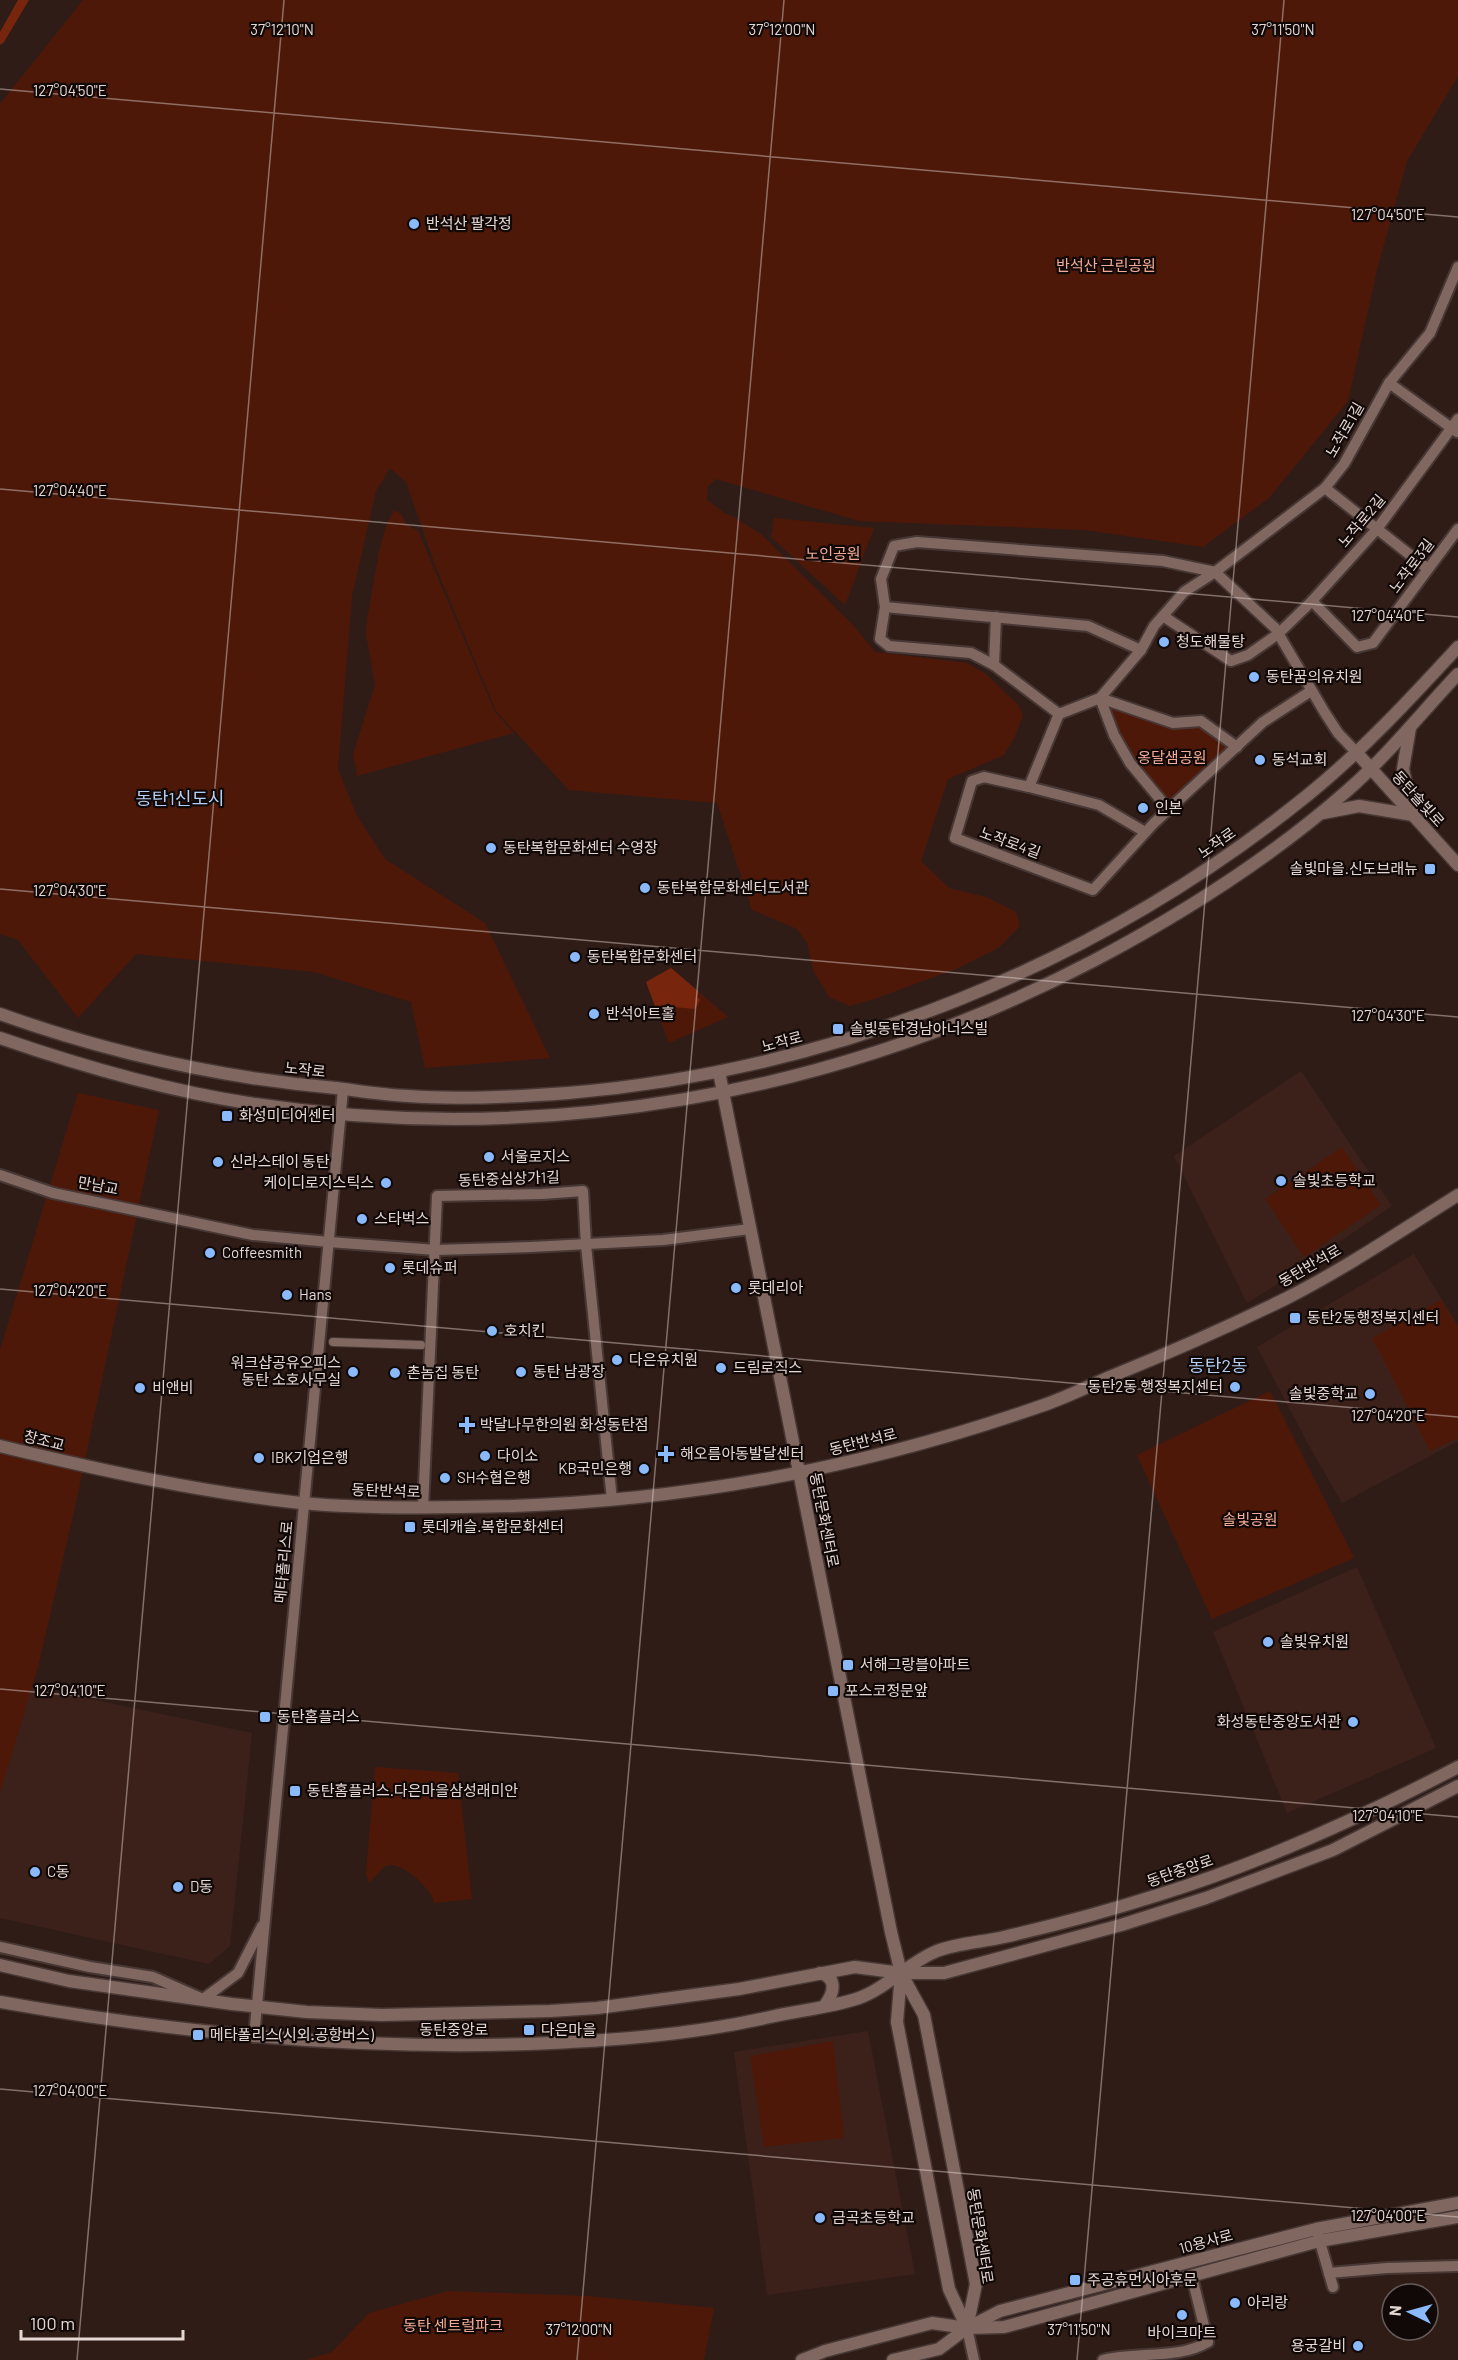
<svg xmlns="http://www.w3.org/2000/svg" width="1458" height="2360" font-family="Barlow,'Noto Sans KR',sans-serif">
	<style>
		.built { fill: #3c211a }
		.green { fill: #4e1809 }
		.water { fill: #78250e }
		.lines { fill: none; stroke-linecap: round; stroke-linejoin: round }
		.pedestrian-casing { stroke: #483835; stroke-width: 10 }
		.minor-casing { stroke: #483835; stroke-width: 14 }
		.tertiary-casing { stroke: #483835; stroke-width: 15 }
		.pedestrian { stroke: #806861; stroke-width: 8 }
		.minor { stroke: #806861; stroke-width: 10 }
		.tertiary { stroke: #806861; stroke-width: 12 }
		.ticks { fill: none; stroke: #e5d7d3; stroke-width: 1.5; stroke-opacity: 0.45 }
		.poi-dot { fill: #8abafc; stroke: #110907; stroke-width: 2 }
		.labels { text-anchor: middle; stroke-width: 4.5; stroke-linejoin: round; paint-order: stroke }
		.poi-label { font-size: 15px; fill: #e5d7d3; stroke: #110907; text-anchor: start }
		.park-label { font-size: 15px; fill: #f3ab97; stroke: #110907 }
		.street-label { font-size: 15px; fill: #e5d7d3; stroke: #110907 }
		.quarter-label { font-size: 18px; fill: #b4cff4; stroke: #110907 }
		.ticks-label { font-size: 15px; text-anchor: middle; fill: #e5d7d3; stroke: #110907; stroke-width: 4.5; stroke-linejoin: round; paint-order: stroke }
	</style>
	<rect width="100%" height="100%" fill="#301c17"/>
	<g class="built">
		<path d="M1301,1071L1392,1206L1281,1282L1247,1303L1174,1156Z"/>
		<path d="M1414,1254L1458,1326V1441L1342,1503L1308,1444L1257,1347Z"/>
		<path d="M1357,1567L1436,1748L1287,1813L1213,1632Z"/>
		<path d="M0,1680L252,1733L230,1946L209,1964L0,1918Z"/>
		<path d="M868,2031L915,2274L767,2295L734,2052Z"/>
	</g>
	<g class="green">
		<path d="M83,0H1458V76L1407,161L1377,270L1348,401L1269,498L1203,547L1085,530L859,521L716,479L708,486L707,500L726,514L734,517L762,535L853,625L875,652L967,663L987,675L1018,705L1023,715L1015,736L1004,755L948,779L921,861L949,888L986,897L1016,912L1020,926L998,948L956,969L874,999L850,1006L829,997L813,970L807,943L797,929L752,910L717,803L569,790L496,711L435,565L406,482L390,468L376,491L352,596L338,769L357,816L385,859L485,923L550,1058L425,1068L411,1002L314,972L136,954L78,1018L18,940L0,934V104Z"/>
		<path d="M394,510L401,514L406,524L418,531L495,712L514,733L357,776L353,754L375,685L366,634L367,620L379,551L387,523Z"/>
		<path d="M774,518L874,528L845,605L771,537Z"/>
		<path d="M1103,701L1172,724L1199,722L1233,747L1168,807L1131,762Z"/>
		<path d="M671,968L728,1017L669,1043L646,982Z"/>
		<path d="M78,1093L159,1110L75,1507L38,1667L0,1793V1350Z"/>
		<path d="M1342,1147L1381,1205L1304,1257L1265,1199Z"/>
		<path d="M1441,1300L1458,1327V1438L1430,1451L1372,1338Z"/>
		<path d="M1270,1391L1354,1558L1212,1619L1137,1455Z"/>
		<path d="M375,1767L458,1773L472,1899L434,1903C433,1890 400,1859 386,1866C380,1870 374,1878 369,1883L366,1873Z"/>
		<path d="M833,2041L844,2138L764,2147L750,2056Z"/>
		<path d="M448,2291L587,2296L714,2308L704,2360H306L332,2352L369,2313Z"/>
	</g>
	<g class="water">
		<path d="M18,0H29L4,42L0,45V32Z"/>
		<path d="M671,968L698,991L697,997L700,1000L695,1009L673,1007L656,1009L646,982Z"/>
	</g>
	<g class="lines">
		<defs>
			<path id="pedestrian" d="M333,1342L421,1345"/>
			<g id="minor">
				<path d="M1389,383L1457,432"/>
				<path d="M1325,488L1428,569"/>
				<path d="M1312,601L1357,647L1373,643L1458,529"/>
				<path d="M885,607L1088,626L1141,650"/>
				<path d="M1163,616L1231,661L1248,655L1278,634L1312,601L1377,529L1458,419"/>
				<path d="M994,665L996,617"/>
				<path d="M1311,691L1263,722L1154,823L1093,890L955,838L972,781L984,777L1029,787L1059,714L994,665L971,653L889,646L880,639L885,607L881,579L894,546L917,542L1163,561L1215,572L1275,628L1325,713L1338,733L1356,752"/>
				<path d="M1059,714L1100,698L1114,735L1130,763L1169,810"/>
				<path d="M1237,747L1201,721L1173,723L1100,698L1141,650L1154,626L1184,592L1215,572L1325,488L1344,464L1389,383L1430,333L1458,267"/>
				<path d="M1029,787L1099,805L1145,832"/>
				<path d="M0,1175L53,1193L253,1235L329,1242L436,1250L531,1247L663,1240L750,1229"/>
				<path d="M423,1508L437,1196L542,1194L583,1191L586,1245L612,1500"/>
				<path d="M0,1947L90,1967L153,1977L203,1999L238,1973L262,1926"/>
				<path d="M254,2037L343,1089"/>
				<path d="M1318,2235L1333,2287"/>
				<path d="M1329,2273L1387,2268L1458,2266"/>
				<path d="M967,2328L974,2360"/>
				<path d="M1103,2360C1136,2351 1178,2360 1208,2342L1192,2277"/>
			</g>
			<g id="tertiary">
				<path d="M1410,728L1403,769L1412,811"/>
				<path d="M1356,752L1458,865"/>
				<path d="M1323,813L1359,806L1413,815"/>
				<path d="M0,1014C109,1053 221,1078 336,1088C360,1091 384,1095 408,1096C461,1100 515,1097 568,1093C838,1070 1099,964 1309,794C1363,750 1411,698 1458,647"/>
				<path d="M0,1038C81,1066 163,1090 248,1103C538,1148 836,1096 1095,960C1184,913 1272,857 1348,790C1388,755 1422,712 1458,674"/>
				<path d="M719,1072L891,1932L901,1973L924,2015L976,2284L967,2328"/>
				<path d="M0,1446C100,1470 199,1492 301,1503C354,1508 409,1508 462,1507C660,1506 855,1471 1041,1406C1065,1398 1089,1386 1112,1376C1171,1352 1230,1326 1287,1298C1346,1268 1402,1230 1458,1195"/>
				<path d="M0,1965L69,1981L232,2004L307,2012L382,2015L550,2011L597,2008L739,1989L855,1967L901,1973H944L1121,1925L1206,1898L1333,1850L1458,1786"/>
				<path d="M820,1973C838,1978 834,1993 825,2005"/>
				<path d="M901,1973L897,2022L949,2289L967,2328"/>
				<path d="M0,2002C175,2033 351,2050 529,2044C610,2041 690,2035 770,2017C797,2011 833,2007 859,1998C887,1988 909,1962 937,1951C958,1943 983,1942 1004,1937C1056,1925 1108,1911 1158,1895C1262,1863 1362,1817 1458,1767"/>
				<path d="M802,2360L825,2351L932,2323L967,2328L1004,2327L1319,2241L1458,2217"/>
				<path d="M893,2360L939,2349L967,2328L1000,2311L1316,2229L1458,2203"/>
			</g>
		</defs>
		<use href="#pedestrian" class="pedestrian-casing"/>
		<use href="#minor" class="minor-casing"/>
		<use href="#tertiary" class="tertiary-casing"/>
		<use href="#pedestrian" class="pedestrian"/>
		<use href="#minor" class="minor"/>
		<use href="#tertiary" class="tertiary"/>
	</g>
	<path class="ticks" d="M0,89L1458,217M0,489L1458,617M0,889L1458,1017M0,1289L1458,1417M0,1689L1458,1817M0,2089L1458,2217M77,2360L284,0M577,2360L784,0M1077,2360L1284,0"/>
	<g class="poi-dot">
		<circle cx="414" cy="224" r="6"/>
		<circle cx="1164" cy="642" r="6"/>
		<circle cx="1254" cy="677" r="6"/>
		<circle cx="1260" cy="760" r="6"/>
		<circle cx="1143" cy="808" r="6"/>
		<circle cx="491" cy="848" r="6"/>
		<rect x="1424" y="863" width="12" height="12" rx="3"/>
		<circle cx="645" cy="888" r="6"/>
		<circle cx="575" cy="957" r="6"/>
		<circle cx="594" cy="1014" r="6"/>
		<rect x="832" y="1023" width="12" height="12" rx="3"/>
		<rect x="221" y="1110" width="12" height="12" rx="3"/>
		<circle cx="489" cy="1157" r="6"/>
		<circle cx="218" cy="1162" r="6"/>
		<circle cx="1281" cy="1181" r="6"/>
		<circle cx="386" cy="1183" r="6"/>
		<circle cx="362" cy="1219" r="6"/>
		<circle cx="210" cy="1253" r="6"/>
		<circle cx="390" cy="1268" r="6"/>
		<circle cx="736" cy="1288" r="6"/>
		<circle cx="287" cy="1295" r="6"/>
		<rect x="1289" y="1312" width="12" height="12" rx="3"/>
		<circle cx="492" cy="1331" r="6"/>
		<circle cx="617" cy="1360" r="6"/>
		<circle cx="721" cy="1368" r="6"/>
		<circle cx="353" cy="1372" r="6"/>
		<circle cx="521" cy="1372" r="6"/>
		<circle cx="395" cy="1373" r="6"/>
		<circle cx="1235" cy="1387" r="6"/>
		<circle cx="140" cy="1388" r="6"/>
		<circle cx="1370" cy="1394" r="6"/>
		<path d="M464 1416h6v6h6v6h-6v6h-6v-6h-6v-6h6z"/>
		<path d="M663 1445h6v6h6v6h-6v6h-6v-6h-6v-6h6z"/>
		<circle cx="485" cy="1456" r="6"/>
		<circle cx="259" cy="1458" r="6"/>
		<circle cx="644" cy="1469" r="6"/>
		<circle cx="445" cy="1478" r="6"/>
		<rect x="404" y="1521" width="12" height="12" rx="3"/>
		<circle cx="1268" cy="1642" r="6"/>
		<rect x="842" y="1659" width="12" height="12" rx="3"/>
		<rect x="827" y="1685" width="12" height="12" rx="3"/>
		<rect x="259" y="1711" width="12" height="12" rx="3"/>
		<circle cx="1353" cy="1722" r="6"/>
		<rect x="289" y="1785" width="12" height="12" rx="3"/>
		<circle cx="35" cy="1872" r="6"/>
		<circle cx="178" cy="1887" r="6"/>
		<rect x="523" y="2024" width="12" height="12" rx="3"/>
		<rect x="192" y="2029" width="12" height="12" rx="3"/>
		<circle cx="820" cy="2218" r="6"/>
		<rect x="1069" y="2274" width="12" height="12" rx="3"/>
		<circle cx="1235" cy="2303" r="6"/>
		<circle cx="1182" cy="2315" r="6"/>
		<circle cx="1358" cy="2346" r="6"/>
	</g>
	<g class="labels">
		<g class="poi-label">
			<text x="426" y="229">반석산 팔각정</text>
			<text x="1176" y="647">청도해물탕</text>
			<text x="1266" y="682">동탄꿈의유치원</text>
			<text x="1272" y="765">동석교회</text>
			<text x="1155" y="813">인본</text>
			<text x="503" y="853">동탄복합문화센터 수영장</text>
			<text x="1418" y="874" text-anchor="end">솔빛마을.신도브래뉴</text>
			<text x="657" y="893">동탄복합문화센터도서관</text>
			<text x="587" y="962">동탄복합문화센터</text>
			<text x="606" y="1019">반석아트홀</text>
			<text x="850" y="1034">솔빛동탄경남아너스빌</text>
			<text x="239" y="1121">화성미디어센터</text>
			<text x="501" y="1162">서울로지스</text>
			<text x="230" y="1167">신라스테이 동탄</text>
			<text x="1293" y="1186">솔빛초등학교</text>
			<text x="374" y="1188" text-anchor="end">케이디로지스틱스</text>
			<text x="374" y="1224">스타벅스</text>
			<text x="222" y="1258">Coffeesmith</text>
			<text x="402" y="1273">롯데슈퍼</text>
			<text x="748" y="1293">롯데리아</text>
			<text x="299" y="1300">Hans</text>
			<text x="1307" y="1323">동탄2동행정복지센터</text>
			<text x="504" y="1336">호치킨</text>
			<text x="629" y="1365">다은유치원</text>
			<text x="341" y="1368" text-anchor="end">워크샵공유오피스<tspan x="341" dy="17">동탄 소호사무실</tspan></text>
			<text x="733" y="1373">드림로직스</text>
			<text x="533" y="1377">동탄 남광장</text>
			<text x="407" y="1378">촌놈집 동탄</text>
			<text x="1223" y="1392" text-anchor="end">동탄2동 행정복지센터</text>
			<text x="152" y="1393">비앤비</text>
			<text x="1358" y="1399" text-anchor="end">솔빛중학교</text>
			<text x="480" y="1430">박달나무한의원 화성동탄점</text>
			<text x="680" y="1459">해오름아동발달센터</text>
			<text x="497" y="1461">다이소</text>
			<text x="271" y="1463">IBK기업은행</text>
			<text x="632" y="1474" text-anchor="end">KB국민은행</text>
			<text x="457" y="1483">SH수협은행</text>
			<text x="422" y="1532">롯데캐슬.복합문화센터</text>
			<text x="1280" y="1647">솔빛유치원</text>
			<text x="860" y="1670">서해그랑블아파트</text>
			<text x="845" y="1696">포스코정문앞</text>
			<text x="277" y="1722">동탄홈플러스</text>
			<text x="1341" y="1727" text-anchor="end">화성동탄중앙도서관</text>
			<text x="307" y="1796">동탄홈플러스.다은마을삼성래미안</text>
			<text x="47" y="1877">C동</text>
			<text x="190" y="1892">D동</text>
			<text x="541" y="2035">다은마을</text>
			<text x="210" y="2040">메타폴리스(시외.공항버스)</text>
			<text x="832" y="2223">금곡초등학교</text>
			<text x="1087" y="2285">주공휴먼시아후문</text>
			<text x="1247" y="2308">아리랑</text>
			<text x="1182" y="2338" text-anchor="middle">바이크마트</text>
			<text x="1346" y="2351" text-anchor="end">용궁갈비</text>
		</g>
		<g class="park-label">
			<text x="1106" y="271">반석산 근린공원</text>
			<text x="833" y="559">노인공원</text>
			<text x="1172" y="763">옹달샘공원</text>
			<text x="1250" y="1525">솔빛공원</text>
			<text x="453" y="2331">동탄 센트럴파크</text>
		</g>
		<g class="street-label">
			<text transform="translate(1345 430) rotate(-60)" y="5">노작로1길</text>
			<text transform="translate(1362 521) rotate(-50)" y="5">노작로2길</text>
			<text transform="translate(1412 566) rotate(-53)" y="5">노작로3길</text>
			<text transform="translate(1418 799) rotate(48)" y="5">동탄솔빛로</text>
			<text transform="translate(1010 843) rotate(20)" y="5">노작로4길</text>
			<text transform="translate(1217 843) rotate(-35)" y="5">노작로</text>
			<text transform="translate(782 1042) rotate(-15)" y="5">노작로</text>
			<text transform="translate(305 1070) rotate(6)" y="5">노작로</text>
			<text transform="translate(509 1179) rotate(-2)" y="5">동탄중심상가1길</text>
			<text transform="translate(98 1186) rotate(11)" y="5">만남교</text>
			<text transform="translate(1310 1266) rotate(-30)" y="5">동탄반석로</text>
			<text transform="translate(44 1441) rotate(14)" y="5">창조교</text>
			<text transform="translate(863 1442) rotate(-14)" y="5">동탄반석로</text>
			<text transform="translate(386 1491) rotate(2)" y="5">동탄반석로</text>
			<text transform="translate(824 1520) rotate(79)" y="5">동탄문화센터로</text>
			<text transform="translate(284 1562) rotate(-85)" y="5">메타폴리스로</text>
			<text transform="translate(1180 1871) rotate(-19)" y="5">동탄중앙로</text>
			<text x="454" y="2035">동탄중앙로</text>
			<text transform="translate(980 2236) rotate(81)" y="5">동탄문화센터로</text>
			<text transform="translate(1206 2242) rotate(-15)" y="5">10용사로</text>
		</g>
		<g class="quarter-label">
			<text x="180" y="805">동탄1신도시</text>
			<text x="1218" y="1372">동탄2동</text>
		</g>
	</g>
	<g class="ticks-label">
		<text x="282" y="35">37°12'10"N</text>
		<text x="782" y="35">37°12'00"N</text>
		<text x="1283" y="35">37°11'50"N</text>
		<text x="70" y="96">127°04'50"E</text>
		<text x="1388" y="220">127°04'50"E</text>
		<text x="70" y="496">127°04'40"E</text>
		<text x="1388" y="621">127°04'40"E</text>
		<text x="70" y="896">127°04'30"E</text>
		<text x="1388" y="1021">127°04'30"E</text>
		<text x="70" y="1296">127°04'20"E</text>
		<text x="1388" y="1421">127°04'20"E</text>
		<text x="70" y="1696">127°04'10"E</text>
		<text x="1388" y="1821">127°04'10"E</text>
		<text x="70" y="2096">127°04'00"E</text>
		<text x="1388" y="2221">127°04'00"E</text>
		<text x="579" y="2335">37°12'00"N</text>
		<text x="1079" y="2335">37°11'50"N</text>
	</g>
	<g transform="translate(1410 2312) rotate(275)"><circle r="28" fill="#110907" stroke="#665b59" stroke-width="1.5"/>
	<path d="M0-4.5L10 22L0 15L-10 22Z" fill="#8abafc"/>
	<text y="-9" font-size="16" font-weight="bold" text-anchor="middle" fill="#e5d7d3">N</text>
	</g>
	<path d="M21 2330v9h162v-9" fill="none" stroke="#e5d7d3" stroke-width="3"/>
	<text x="30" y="2330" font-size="18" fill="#e5d7d3" stroke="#110907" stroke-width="4.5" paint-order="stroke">100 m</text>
</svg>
